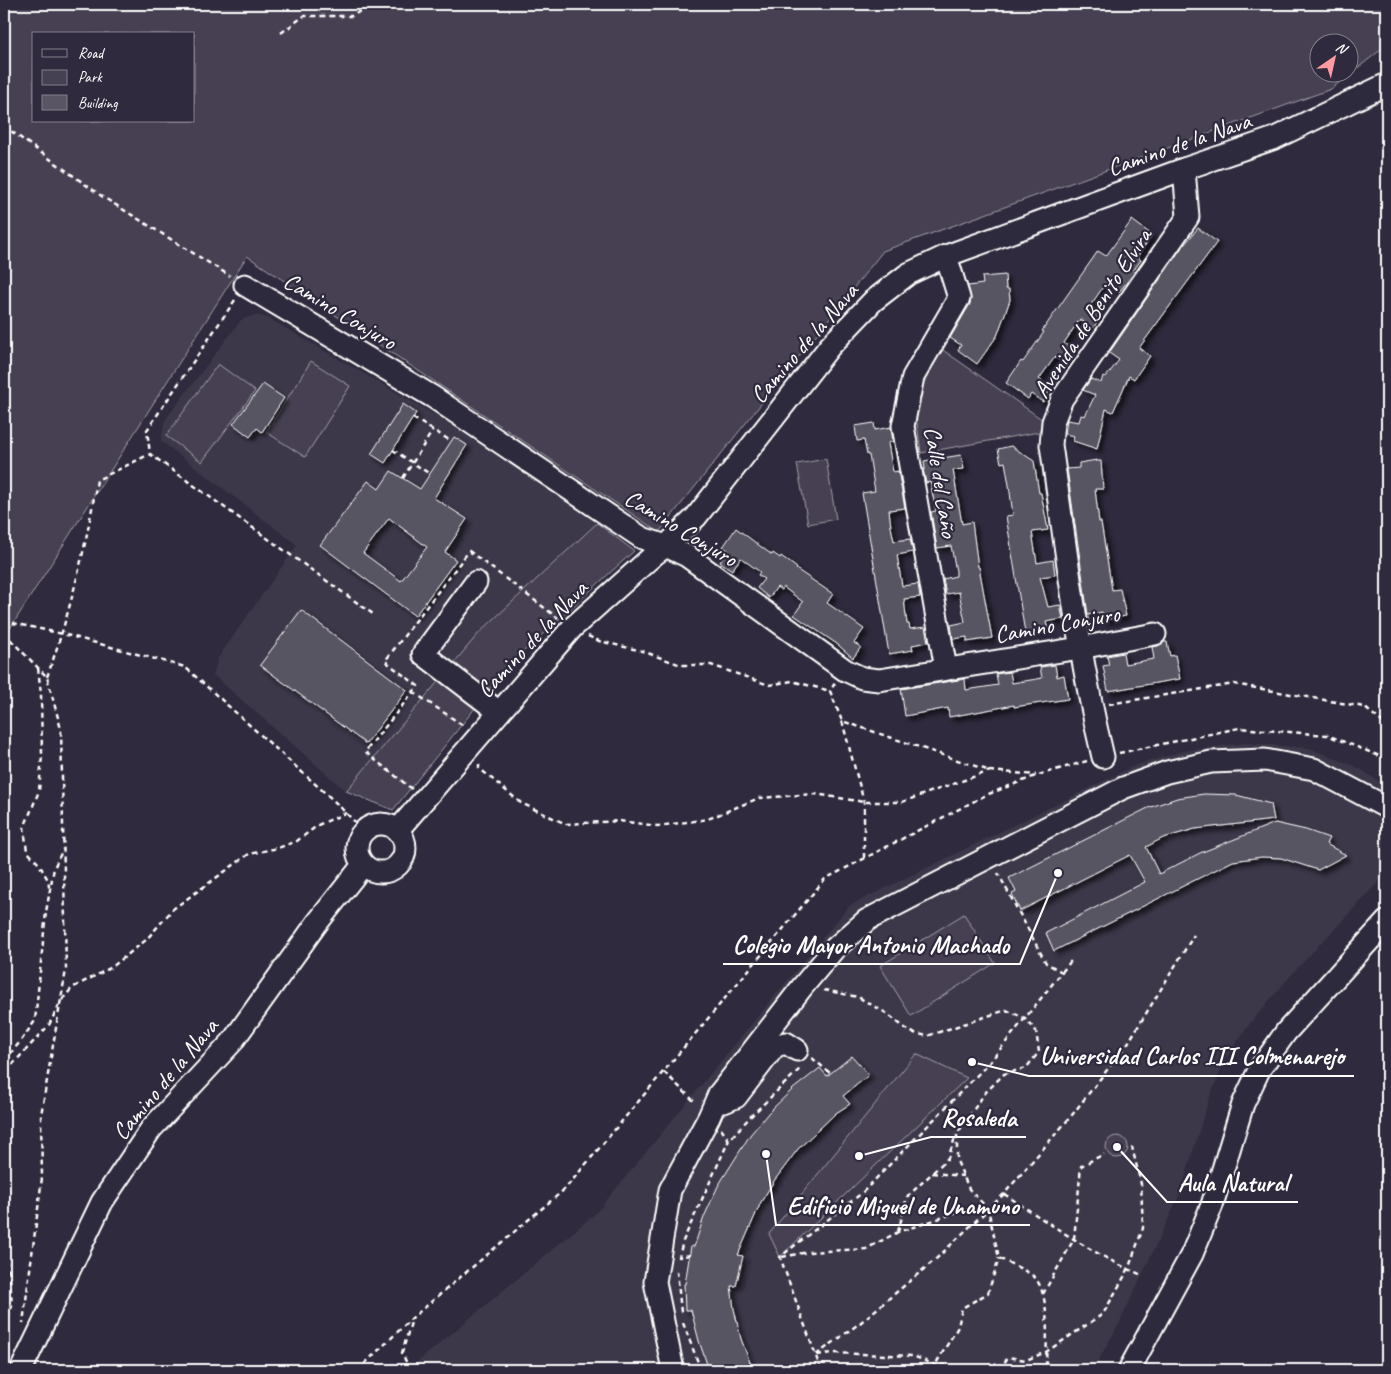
<svg xmlns="http://www.w3.org/2000/svg" width="1391" height="1374" font-family="Caveat,sans-serif">
	<style>
		.built { fill: #3c3749 }
		.green { fill: #464152; stroke: #a2a0a8; fill-rule: evenodd }
		.building { fill: #595564; stroke: #fff; fill-rule: evenodd; filter: url(#shadow) }
		.lines { fill: none; stroke-linecap: round; stroke-linejoin: round }
		.minor-casing { stroke: #fff; stroke-width: 25 }
		.path { stroke: #fff; stroke-width: 2.5; stroke-dasharray: 5 4; stroke-linecap: butt }
		.minor { stroke: #2f2a3d; stroke-width: 21 }
		.labels { text-anchor: middle; stroke-width: 4.5; stroke-linejoin: round; paint-order: stroke }
		.street-label { font-size: 24px; fill: #fff; stroke: #2f2a3d }
		.leader { fill: none; stroke: #fff; stroke-width: 2 }
		.callout-dot { fill: #fff; stroke: #2f2a3d; stroke-width: 2 }
		.callout-label { font-size: 25px; text-anchor: middle; font-weight: bold; fill: #fff; stroke: #2f2a3d; stroke-width: 4.5; stroke-linejoin: round; paint-order: stroke }
	</style>
	<defs>
		<filter id="shadow"><feDropShadow dx="4" dy="4" stdDeviation="2.5" flood-color="#0009"/></filter>
	</defs>
	<rect width="100%" height="100%" fill="#2f2a3d"/>
	<filter id="ink" filterUnits="userSpaceOnUse"><feTurbulence type="fractalNoise" baseFrequency=".02" numOctaves="2"/><feDisplacementMap in="SourceGraphic" scale="10" xChannelSelector="R" yChannelSelector="G"/><feConvolveMatrix kernelMatrix="1 2 1 2 8 2 1 2 1" color-interpolation-filters="sRGB"/></filter>
	<g filter="url(#ink)">
		<g class="built">
			<path d="M255,315L268,318L487,445L597,523L479,633L346,791L213,675L218,658L297,545L161,441L165,420L241,320Z"/>
			<path d="M1245,743L1309,748L1359,768L1387,787V873L1294,972L1251,1022L1227,1056L1209,1099L1180,1194L1119,1324L1093,1370H501L415,1364L595,1214L849,906L1134,766L1183,751Z"/>
		</g>
		<g class="green">
			<path d="M4,4H1387V45L1331,89L883,251L659,532L247,256L4,638ZM34,34H194V121H34ZM1348,42V72H1318V42Z"/>
			<path d="M940,348L1043,420L1039,432L921,453L916,416L922,380Z"/>
			<path d="M311,361L350,386L305,457L266,432Z"/>
			<path d="M218,364L255,391L202,462L166,436Z"/>
			<path d="M826,459L836,519L808,524L797,464Z"/>
			<path d="M597,523L634,551L513,661L393,810L346,791L479,633Z"/>
			<path d="M964,914L995,963L911,1016L880,966Z"/>
			<path d="M916,1054L967,1078L780,1257L769,1234Z"/>
			<circle cx="1117" cy="1147" r="11"/>
		</g>
		<g class="building">
			<path d="M1132,220L1152,235L1137,257L1141,260L1133,271L1135,272L1119,292L1106,283L1090,306L1102,315L1093,328L1080,319L1064,343L1076,352L1066,365L1055,357L1039,379L1051,388L1043,402L1031,394L1028,399L1006,383L1021,361L1023,362L1044,332L1042,331L1098,251L1106,256Z"/>
			<path d="M1198,228L1217,242L1139,348L1150,356L1134,379L1129,376L1113,412L1106,409L1097,449L1073,441L1074,436L1065,434L1067,420L1079,422L1081,415L1085,416L1095,395L1083,390L1091,379L1101,383L1103,376L1106,377L1119,360L1109,353L1180,250Z"/>
			<path d="M1005,275L1006,289H1009L1010,300L997,336L977,364L958,350L961,345L950,338L970,304L971,299L968,286L983,284L982,277Z"/>
			<path d="M263,384L284,398L262,432L257,428L250,437L233,424Z"/>
			<path d="M403,404L416,413L385,463L371,454Z"/>
			<path d="M874,423L875,430L891,427L893,442L888,443L893,472L898,471L905,508L889,510L891,527L894,541L910,539L913,552L897,555L902,586L918,584L920,597L904,599L907,624H909L910,629L925,627L928,642L912,645L913,650L889,654L862,493L875,491L869,455H867L864,440L857,441L855,426Z"/>
			<path d="M454,437L467,445L434,498L467,519L445,552L456,560L415,616L320,545L368,481L379,489L391,471L420,489ZM389,518L427,547L401,581L363,553Z"/>
			<path d="M1011,446L1034,461L1039,493H1041L1048,530L1032,532L1037,563L1053,560L1055,575L1040,577L1048,607L1060,605L1063,619L1046,622L1048,629L1025,633L1006,516L1013,515L1009,485L1005,462L1001,463L998,449Z"/>
			<path d="M961,455L964,469L953,470L962,524L972,522L978,567H979L992,638L967,642V637L953,639L951,625L965,622L959,592L946,594L943,579L956,576V571L951,546L937,548L931,512L936,511L930,482L926,483L923,469H925L924,461Z"/>
			<path d="M1097,460L1096,461H1101L1103,489H1095L1099,522H1101L1112,590L1120,589L1126,616L1103,620L1102,612L1088,615L1067,469L1079,468V463Z"/>
			<path d="M736,528L772,555L773,553L780,558L781,556L797,568L796,569L833,594L827,603L864,629L854,643L861,647L853,658L837,644L794,615L803,602L783,587L781,590L777,587L769,598L757,588L764,579L758,575L760,572L741,558L732,570L720,562L728,550L723,547Z"/>
			<path d="M301,610L407,690L366,744L260,665Z"/>
			<path d="M1164,642H1167L1170,656L1175,655L1180,679L1108,691L1103,666L1109,665L1107,656L1123,653L1125,664L1154,659L1152,647L1158,646Z"/>
			<path d="M1055,665L1057,677L1064,675L1068,699L1014,707V705L949,717L948,708L905,716L901,689L965,679L966,690L998,685L996,674L1010,672L1012,683L1037,679L1042,678L1040,667Z"/>
			<path d="M1204,794L1236,795L1271,804L1274,820L1195,829L1163,838L1146,847L1159,874L1200,853L1275,823L1306,830L1329,838L1326,844L1346,855L1318,870L1281,858L1262,857L1233,861L1054,951L1046,933L1145,882L1130,855L1020,911L1012,894L1016,892L1009,878L1148,808L1177,798Z"/>
			<path d="M852,1056L869,1075L843,1096L850,1104L836,1113L798,1149L774,1181L761,1202L738,1255L743,1256L736,1286H731L734,1309L741,1339L753,1370H709L699,1341L691,1310H685L684,1284H685L691,1246L694,1247L704,1217L718,1186L750,1135L769,1112L793,1089L820,1068L827,1076Z"/>
		</g>
		<g class="lines">
			<defs>
				<g id="minor">
					<path d="M245,285L433,397L642,538L666,546L687,556L845,670L862,678L879,680L1080,648L1155,634"/>
					<path d="M476,582L423,654L499,712"/>
					<path d="M946,669L903,426L913,377L959,298L946,256"/>
					<path d="M1103,757C1078,654 1066,549 1051,445L1053,422L1062,399L1188,217L1184,169"/>
					<circle cx="381" cy="848" r="24"/>
					<path d="M397,831L572,628L655,554L666,546L696,517L830,346L873,301L908,274L946,256L1184,169L1275,138L1387,84"/>
					<path d="M719,1094L724,1102L736,1097L775,1046L786,1043L797,1050"/>
					<path d="M21,1370L102,1202L151,1129L232,1042L317,923L363,865"/>
					<path d="M673,1370L655,1282L670,1190L709,1117L719,1094L803,986L834,949L867,920L1123,788L1167,772L1211,762L1265,760L1314,769L1384,806H1387"/>
					<path d="M1129,1370L1192,1254L1212,1205L1243,1104L1259,1070L1286,1032L1387,921"/>
				</g>
			</defs>
			<use href="#minor" class="minor-casing"/>
			<g class="path">
				<path d="M281,33L304,16H352L372,4"/>
				<path d="M4,126L103,197L230,276"/>
				<path d="M235,300L147,430L150,454L373,614"/>
				<path d="M413,418L451,441"/>
				<path d="M393,450L430,474"/>
				<path d="M403,478L433,430"/>
				<path d="M4,621L63,634L185,667L333,800L364,831"/>
				<path d="M4,633L47,677L61,729L66,970L41,1115L42,1178L23,1323"/>
				<path d="M588,636L599,641L642,651L681,665H711L769,685L792,681L830,691"/>
				<path d="M38,668L41,694L42,755L39,791L24,828L27,851L39,864L48,880L50,893"/>
				<path d="M47,677C70,613 86,547 97,480L150,454"/>
				<path d="M835,683L830,691L842,721L990,771L1036,775"/>
				<path d="M413,692L464,726"/>
				<path d="M1109,704L1234,684L1364,707L1387,726"/>
				<path d="M842,721L864,802V859"/>
				<path d="M1119,753L1239,728L1327,735L1387,759"/>
				<path d="M479,764V768L521,803L566,824L619,821L658,826L708,819L759,798L815,794L864,802H902L990,771"/>
				<path d="M412,789L365,752L418,686L385,661L469,551L558,618"/>
				<path d="M1062,972L1071,961"/>
				<path d="M824,990L858,997L886,1013L910,1032L927,1036L1006,1010L1025,1018L1036,1031L1039,1052L1026,1068L1004,1074L985,1093L957,1134V1161L969,1189L988,1209L999,1258C1008,1263 1031,1272 1036,1279C1051,1299 1046,1346 1046,1370"/>
				<path d="M62,1000L72,988L112,967L146,940L173,909L249,854L278,848L297,841L318,825L346,813"/>
				<path d="M812,1058L830,1073"/>
				<path d="M4,1061L20,1042L35,1021L46,912L54,868L63,849"/>
				<path d="M4,1069L12,1065L49,1025L59,1005"/>
				<path d="M664,1072L696,1103"/>
				<path d="M721,1129L729,1140L751,1116L802,1067"/>
				<path d="M932,1173L963,1176"/>
				<path d="M1004,1194C1048,1222 1093,1255 1142,1275"/>
				<path d="M898,1232L907,1197L948,1158L956,1135"/>
				<path d="M4,1251L10,1276L12,1306L4,1331"/>
				<path d="M690,1255L679,1257L683,1241L729,1140"/>
				<path d="M782,1257L808,1252L866,1249L898,1232L956,1213L988,1209"/>
				<path d="M677,1271L681,1312"/>
				<path d="M1043,1294L1074,1239L1081,1166L1104,1154"/>
				<path d="M683,1323L701,1370"/>
				<path d="M816,1355L860,1323L937,1258L1004,1194L1072,1115L1128,1043L1194,935"/>
				<path d="M817,1355L832,1353L913,1356L935,1365L966,1367L970,1370"/>
				<path d="M358,1370L412,1318L565,1189L825,879L986,795L1038,775L1087,761"/>
				<path d="M410,1370L402,1353L412,1319"/>
				<path d="M821,1370L780,1257L862,1193L990,1062L1062,972L1046,963L998,873"/>
				<path d="M932,1370L958,1327L962,1308L988,1293L999,1258"/>
				<path d="M1000,1370L1008,1357L1026,1360L1046,1352L1103,1314L1128,1270L1143,1228L1141,1184L1132,1147"/>
			</g>
			<use href="#minor" class="minor"/>
		</g>
	</g>
	<g class="labels">
		<g class="street-label">
			<text transform="translate(1179 144) rotate(-19)" y="8">Camino de la Nava</text>
			<text transform="translate(340 311) rotate(31)" y="8">Camino Conjuro</text>
			<text transform="translate(1092 313) rotate(-57)" y="8">Avenida de Benito Elvira</text>
			<text transform="translate(804 343) rotate(-49)" y="8">Camino de la Nava</text>
			<text transform="translate(941 482) rotate(81)" y="8">Calle del Caño</text>
			<text transform="translate(681 528) rotate(31)" y="8">Camino Conjuro</text>
			<text transform="translate(1057 624) rotate(-10)" y="8">Camino Conjuro</text>
			<text transform="translate(532 639) rotate(-47)" y="8">Camino de la Nava</text>
			<text transform="translate(165 1079) rotate(-50)" y="8">Camino de la Nava</text>
		</g>
	</g>
	<path class="leader" d="M1058 873L1020 964H723M972 1062L1029 1076H1354M859 1156L931 1137H1026M1117 1147L1167 1202H1298M766 1154L776 1225H1030"/>
	<g class="callout-dot">
		<circle cx="1058" cy="873" r="5"/>
		<circle cx="972" cy="1062" r="5"/>
		<circle cx="859" cy="1156" r="5"/>
		<circle cx="1117" cy="1147" r="5"/>
		<circle cx="766" cy="1154" r="5"/>
	</g>
	<g class="callout-label">
		<text x="871" y="953">Colegio Mayor Antonio Machado</text>
		<text x="1192" y="1064">Universidad Carlos III Colmenarejo</text>
		<text x="979" y="1126">Rosaleda</text>
		<text x="1233" y="1191">Aula Natural</text>
		<text x="903" y="1214">Edificio Miguel de Unamuno</text>
	</g>
	<rect width="1391" height="1374" fill="none" stroke="#2f2a3d" stroke-width="20"/>
	<rect x="10" y="10" width="1371" height="1354" fill="none" stroke="#fff" stroke-width="2" filter="url(#ink)"/>
	<rect x="32" y="32" width="162" height="90" fill="#2f2a3d" stroke="#827f8b"/>
	<rect x="42" y="49" width="25" height="8" fill="#2f2a3d" stroke="#827f8b"/>
	<text x="78" y="58" font-size="15" fill="#ffffff">Road</text>
	<rect x="42" y="70" width="25" height="15" fill="#464152" stroke="#827f8b"/>
	<text x="78" y="82" font-size="15" fill="#ffffff">Park</text>
	<rect x="42" y="95" width="25" height="15" fill="#595564" stroke="#827f8b"/>
	<text x="78" y="108" font-size="15" fill="#ffffff">Building</text>
	<g transform="translate(1334 58) rotate(34)"><circle r="24" fill="#2f2a3d" stroke="#827f8b"/>
	<path d="M0-4L9 19L0 12L-9 19Z" fill="#ff9aa2"/>
	<text y="-8" font-size="14" font-weight="bold" text-anchor="middle" fill="#ffffff">N</text>
	</g>
</svg>
